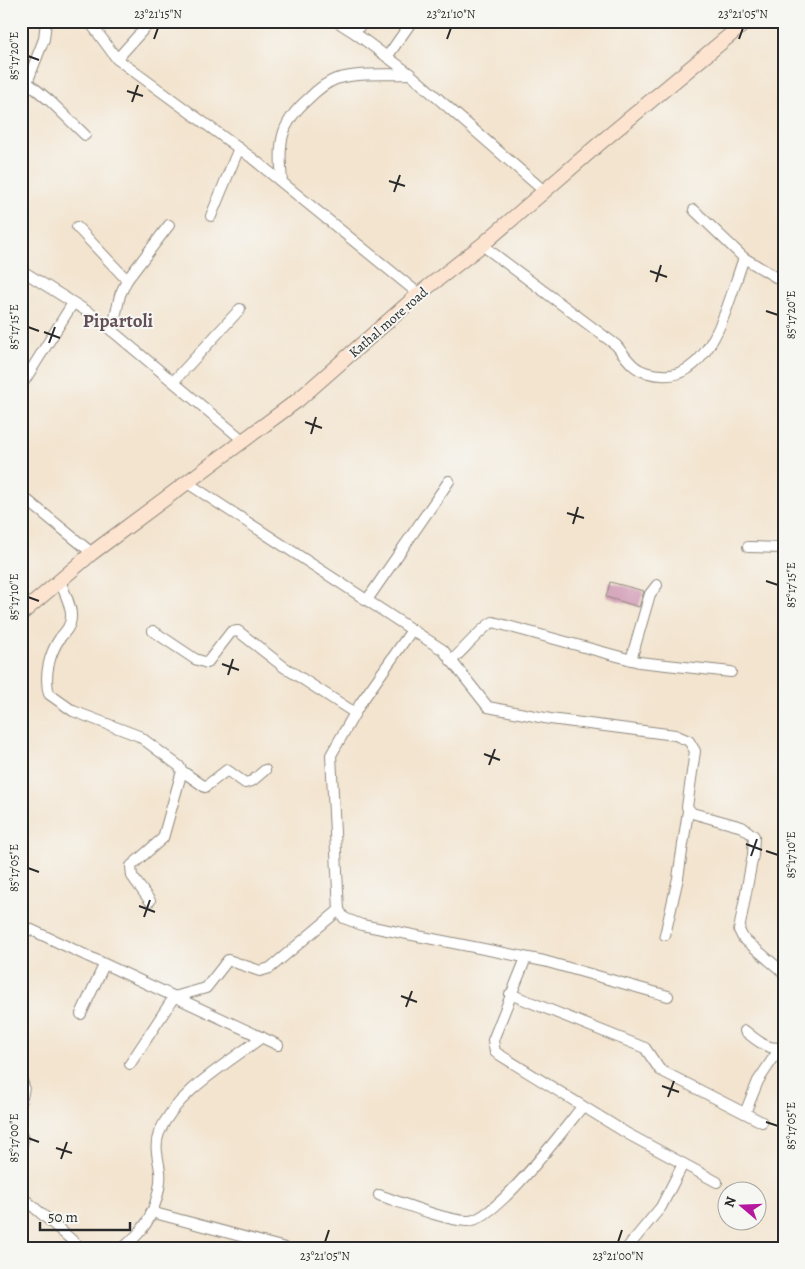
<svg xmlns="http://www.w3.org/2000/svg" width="805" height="1269" font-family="Alegreya,serif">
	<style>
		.building { fill: #cc90ad }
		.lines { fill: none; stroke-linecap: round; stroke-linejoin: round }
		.minor-casing { stroke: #8f887d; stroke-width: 12 }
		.secondary-casing { stroke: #8f887d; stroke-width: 16 }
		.minor { stroke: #fff; stroke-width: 10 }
		.secondary { stroke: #fde4d0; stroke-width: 14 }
		.ticks { fill: none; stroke: #2b2b2b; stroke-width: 2 }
		.labels { text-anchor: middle; stroke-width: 4; stroke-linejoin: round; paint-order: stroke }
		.street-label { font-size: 14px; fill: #2b2b2b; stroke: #f6f6f2 }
		.district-label { font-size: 19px; font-weight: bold; fill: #634e58; stroke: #f6f6f2 }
		.neatline { fill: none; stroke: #2b2b2b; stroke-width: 2 }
		.ticks-label { font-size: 12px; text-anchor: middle; fill: #2b2b2b }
	</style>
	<rect width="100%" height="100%" fill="#f6f6f2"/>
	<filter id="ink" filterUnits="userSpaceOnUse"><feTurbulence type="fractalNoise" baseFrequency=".02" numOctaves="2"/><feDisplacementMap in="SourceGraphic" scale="10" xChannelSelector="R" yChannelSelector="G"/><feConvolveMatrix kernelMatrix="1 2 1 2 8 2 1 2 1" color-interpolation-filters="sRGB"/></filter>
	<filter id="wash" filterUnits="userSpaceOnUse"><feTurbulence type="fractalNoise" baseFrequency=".0096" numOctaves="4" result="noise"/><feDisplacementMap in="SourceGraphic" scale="20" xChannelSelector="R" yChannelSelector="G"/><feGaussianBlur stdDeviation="1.12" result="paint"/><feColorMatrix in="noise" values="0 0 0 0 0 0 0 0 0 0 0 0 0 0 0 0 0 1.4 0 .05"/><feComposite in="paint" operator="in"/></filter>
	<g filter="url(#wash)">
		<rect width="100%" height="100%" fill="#f3e4cf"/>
		<g id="blocks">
			<path class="building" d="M610,582L644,591L639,607L606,597Z"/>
		</g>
	</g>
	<g filter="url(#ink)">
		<use href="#blocks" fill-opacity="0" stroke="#8f887d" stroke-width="1"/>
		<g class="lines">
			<defs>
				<g id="minor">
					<path d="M89,21L117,59L151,21"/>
					<path d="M336,21L355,33"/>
					<path d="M363,21L355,33L410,74L544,191"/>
					<path d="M387,57L412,21"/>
					<path d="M117,59L252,158L419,294"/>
					<path d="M27,82L50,101L85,135"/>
					<path d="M21,98L44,39L46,21"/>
					<path d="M282,182C279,145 278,125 308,99C317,90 325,83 336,79C359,72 386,75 410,74"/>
					<path d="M694,210L744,258L784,282"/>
					<path d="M211,216L239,148"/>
					<path d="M77,227L127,280"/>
					<path d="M482,245L616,345C622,352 627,360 634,366C641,372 653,375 662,375C713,380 730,294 744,258"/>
					<path d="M21,270L93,315L244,441"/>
					<path d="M112,331L120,295L127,280L169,225"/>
					<path d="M174,381L240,309"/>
					<path d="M21,386L73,303"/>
					<path d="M186,482L443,650L488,707L550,719L675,735L689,741L695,751L687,807L692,813L742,827L754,836L753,855L739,930L743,938L784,973"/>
					<path d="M21,495L92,553"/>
					<path d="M748,547L784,548"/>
					<path d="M60,580C63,591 72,605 71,617C71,626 65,632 60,638C49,654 44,676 49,694L73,711L139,736L179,766L182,771L163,838L131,866L132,876L150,901"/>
					<path d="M367,600L449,481"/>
					<path d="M412,630L360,704L331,755L339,910L344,918L362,925L544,961L668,996"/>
					<path d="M153,631L195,659L207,663L231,632L238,631L284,667L355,713"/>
					<path d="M631,660L650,594L657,585"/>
					<path d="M451,661C462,652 483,626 493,622L639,662L731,672"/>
					<path d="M182,771L205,787L227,770L245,783L252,781L265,770"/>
					<path d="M21,925L278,1045"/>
					<path d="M665,935L678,878L688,811"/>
					<path d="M526,958L493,1040L495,1052L628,1134L717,1182"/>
					<path d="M510,994L645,1048L660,1070L762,1122"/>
					<path d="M81,1014L104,965"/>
					<path d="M745,1031C755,1039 770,1053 784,1046"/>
					<path d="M130,1064L174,997L206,988L228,960L260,971L270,968L339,910"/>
					<path d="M21,1078L24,1087L21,1103"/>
					<path d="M745,1113L758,1081L780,1048"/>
					<path d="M21,1134L23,1139L21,1148"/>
					<path d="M379,1195C402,1203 444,1220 467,1221C494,1223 564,1129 582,1107"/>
					<path d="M21,1196L81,1248"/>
					<path d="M151,1212L285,1248"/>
					<path d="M123,1248C130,1242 137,1236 142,1229C153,1216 162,1187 160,1171C158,1157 154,1146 159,1133C176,1092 227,1064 262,1037"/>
					<path d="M627,1248L661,1207L683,1164"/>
				</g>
				<path id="secondary" d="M21,614L92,553L298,400L419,294L482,245L600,143L747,21"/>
			</defs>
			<use href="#minor" class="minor-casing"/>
			<use href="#secondary" class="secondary-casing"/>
			<use href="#minor" class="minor"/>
			<use href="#secondary" class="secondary"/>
		</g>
	</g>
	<path class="ticks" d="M154,39L158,28M447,39L451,28M739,39L743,28M28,56L39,60M127,91L143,96M132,102L138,85M389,181L405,186M394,192L400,175M650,271L667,277M656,282L661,265M766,311L778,315M28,327L39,331M44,332L60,338M49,343L55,327M305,422L322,428M311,434L316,417M567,513L584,518M573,524L578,507M766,581L778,585M28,597L39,601M222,664L239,670M228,675L233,659M484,754L500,760M489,765L495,749M746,844L762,850M766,851L778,855M751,856L757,839M28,868L39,872M139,906L155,912M144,917L150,900M401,996L417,1002M406,1007L412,991M662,1086L679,1092M668,1097L674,1081M766,1122L778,1126M28,1138L39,1142M56,1148L72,1153M61,1159L67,1142M325,1242L329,1230M618,1242L622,1230"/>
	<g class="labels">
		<g class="street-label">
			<text transform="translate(388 322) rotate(-41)" y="5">Kathal more road</text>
		</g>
		<g class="district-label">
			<text x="118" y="327">Pipartoli</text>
		</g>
	</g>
	<rect width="805" height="1269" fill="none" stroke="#f6f6f2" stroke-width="55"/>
	<g transform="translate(742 1206) rotate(289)"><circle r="24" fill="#f6f6f2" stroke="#a5a5a2"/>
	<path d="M0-4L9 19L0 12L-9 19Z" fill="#b5179e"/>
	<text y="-8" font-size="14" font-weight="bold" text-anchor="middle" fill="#2b2b2b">N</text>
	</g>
	<path d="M40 1222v8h90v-8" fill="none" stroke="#2b2b2b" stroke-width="2.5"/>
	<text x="48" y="1222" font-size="15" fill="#2b2b2b" stroke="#f6f6f2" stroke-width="4" paint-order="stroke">50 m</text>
	<rect x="28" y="28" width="750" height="1214" class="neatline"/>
	<g class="ticks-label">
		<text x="158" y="18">23°21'15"N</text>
		<text x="451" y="18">23°21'10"N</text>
		<text x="743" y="18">23°21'05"N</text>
		<text transform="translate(14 56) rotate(-90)" y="4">85°17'20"E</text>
		<text transform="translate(791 315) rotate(-90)" y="4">85°17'20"E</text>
		<text transform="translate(14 327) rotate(-90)" y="4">85°17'15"E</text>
		<text transform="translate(791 585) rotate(-90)" y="4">85°17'15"E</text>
		<text transform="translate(14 597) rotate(-90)" y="4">85°17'10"E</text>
		<text transform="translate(791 855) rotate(-90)" y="4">85°17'10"E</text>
		<text transform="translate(14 868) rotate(-90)" y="4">85°17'05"E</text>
		<text transform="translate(791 1126) rotate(-90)" y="4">85°17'05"E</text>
		<text transform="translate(14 1138) rotate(-90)" y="4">85°17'00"E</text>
		<text x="325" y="1260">23°21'05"N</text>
		<text x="618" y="1260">23°21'00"N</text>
	</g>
</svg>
